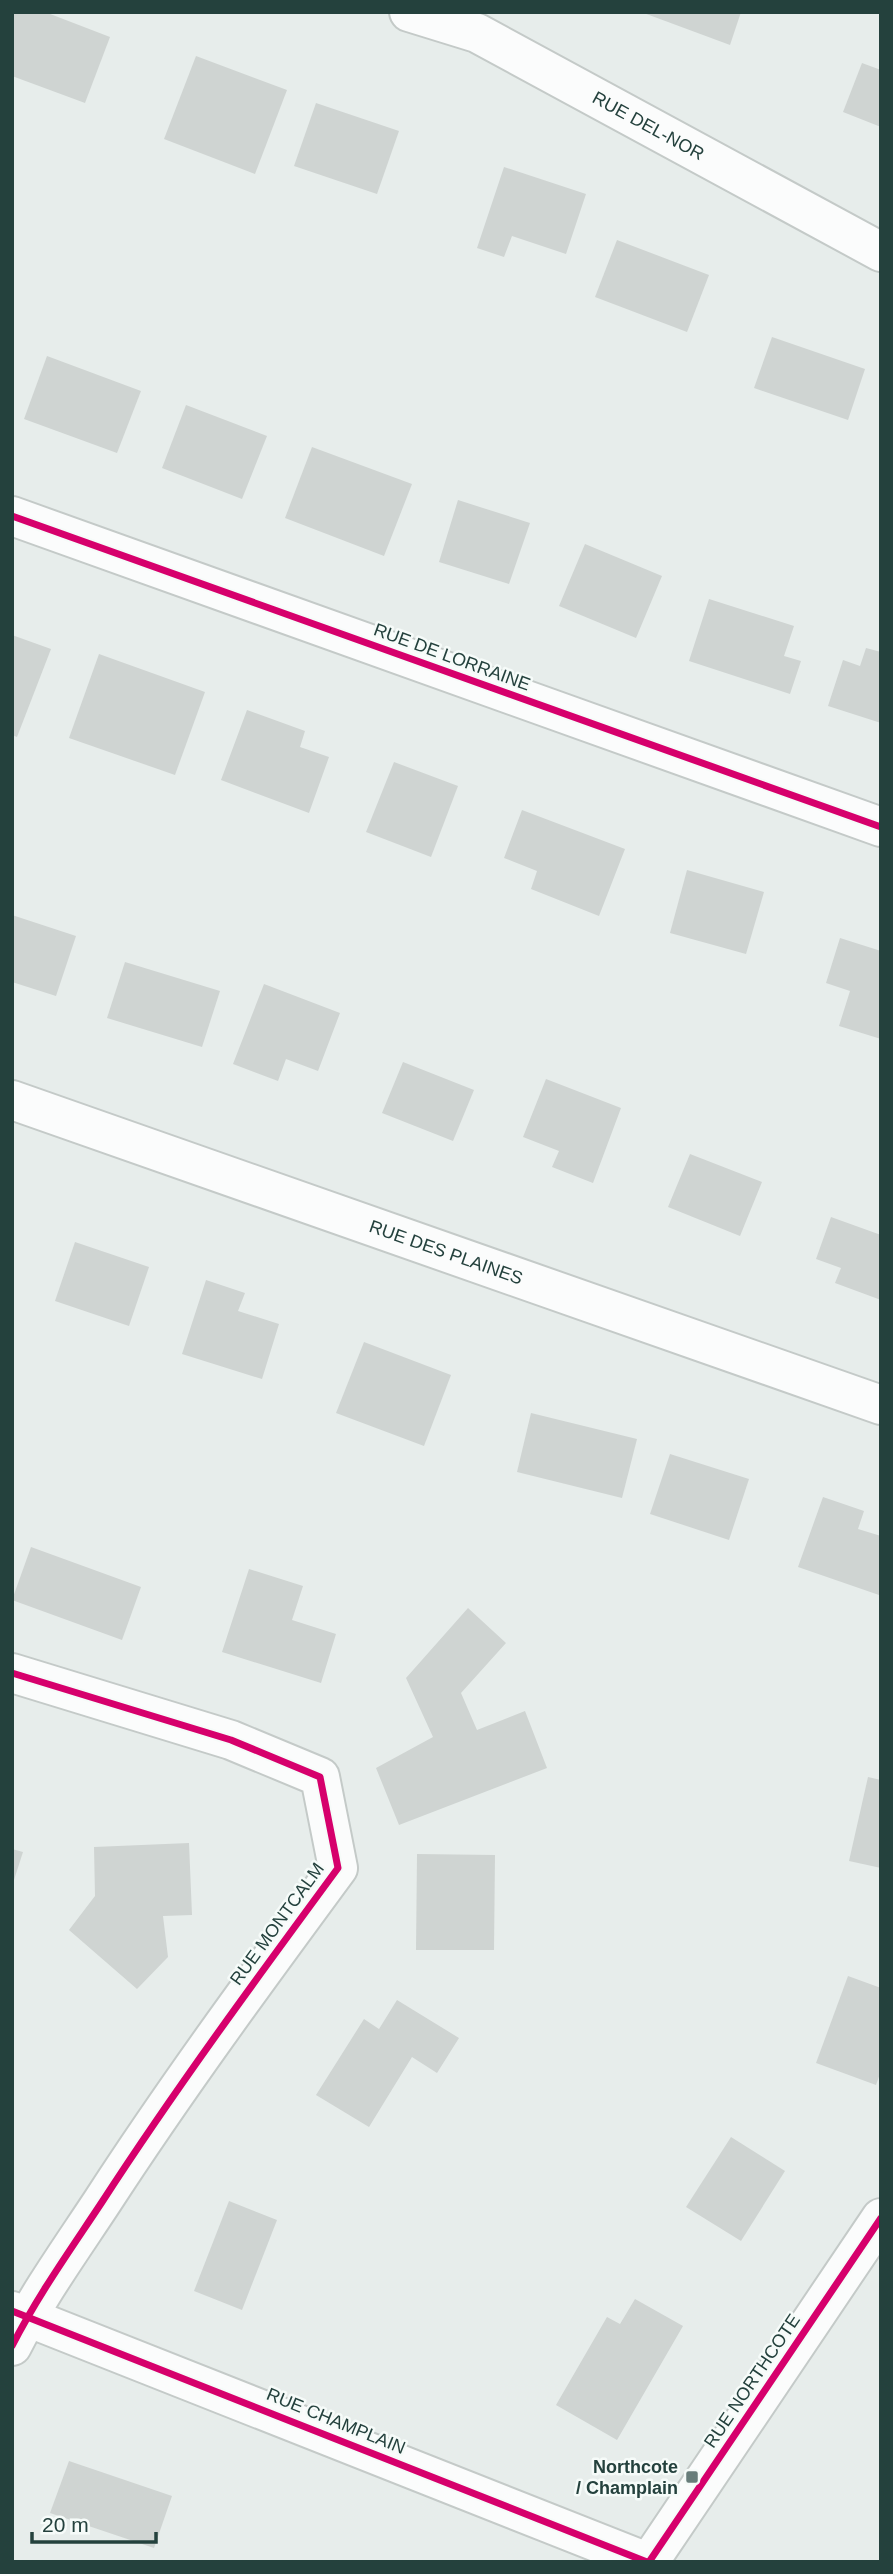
<svg xmlns="http://www.w3.org/2000/svg" width="893" height="2574" font-family="Helvetica,sans-serif">
	<style>
		.building { fill: #cfd4d2 }
		.lines { fill: none; stroke-linecap: round; stroke-linejoin: round }
		.minor-casing { stroke: #c4cac8; stroke-width: 42 }
		.minor { stroke: #fbfcfc; stroke-width: 38 }
		.cycleway-casing { stroke: #f6fbf9; stroke-width: 11 }
		.cycleway { stroke: #d6006c; stroke-width: 7 }
		.poi-dot { fill: #687d7a; stroke: #f6fbf9; stroke-width: 2.5 }
		.labels { text-anchor: middle; stroke-width: 5; stroke-linejoin: round; paint-order: stroke }
		.street-label { font-size: 18px; fill: #24413d; stroke: #f6fbf9 }
		.poi-label { font-size: 18px; font-weight: bold; fill: #24413d; stroke: #f6fbf9; text-anchor: end }
	</style>
	<rect width="100%" height="100%" fill="#e7edeb"/>
	<g class="building">
		<path d="M12,12H45L110,37L85,103L12,76Z"/>
		<path d="M641,12H741L730,45Z"/>
		<path d="M196,56L287,90L255,174L164,139Z"/>
		<path d="M862,63L881,70V127L843,112Z"/>
		<path d="M316,103L399,131L377,194L294,166Z"/>
		<path d="M504,167L586,194L566,254L512,236L504,257L477,248Z"/>
		<path d="M617,240L709,275L687,332L595,297Z"/>
		<path d="M772,337L865,369L848,420L754,388Z"/>
		<path d="M47,356L141,391L117,453L24,419Z"/>
		<path d="M186,405L267,436L242,499L162,468Z"/>
		<path d="M312,447L412,484L384,556L285,518Z"/>
		<path d="M458,500L530,523L509,584L439,562Z"/>
		<path d="M585,544L662,576L636,638L559,606Z"/>
		<path d="M709,599L794,626L784,656L801,661L790,694L689,661Z"/>
		<path d="M12,635L51,649L17,737L12,735Z"/>
		<path d="M866,648L881,652V723L828,706L843,660L860,666Z"/>
		<path d="M99,654L205,692L175,775L69,738Z"/>
		<path d="M247,710L305,731L300,747L329,757L309,813L221,780Z"/>
		<path d="M394,762L458,786L431,857L366,832Z"/>
		<path d="M522,810L625,849L599,916L531,889L537,871L504,858Z"/>
		<path d="M687,870L764,892L746,954L670,933Z"/>
		<path d="M12,915L76,936L56,996L12,982Z"/>
		<path d="M840,938L881,951V1039L839,1026L850,991L826,983Z"/>
		<path d="M125,962L220,991L202,1047L107,1018Z"/>
		<path d="M264,984L340,1013L318,1071L286,1059L278,1081L233,1064Z"/>
		<path d="M403,1062L474,1090L453,1141L382,1113Z"/>
		<path d="M546,1079L621,1108L593,1183L552,1167L559,1151L523,1137Z"/>
		<path d="M690,1154L762,1182L740,1236L668,1207Z"/>
		<path d="M831,1217L881,1235V1300L835,1283L841,1268L816,1259Z"/>
		<path d="M75,1242L149,1267L129,1326L55,1301Z"/>
		<path d="M206,1280L245,1293L238,1311L279,1324L262,1379L182,1354Z"/>
		<path d="M364,1342L451,1375L424,1446L336,1413Z"/>
		<path d="M531,1413L637,1439L622,1498L517,1472Z"/>
		<path d="M670,1454L749,1479L729,1540L650,1514Z"/>
		<path d="M823,1497L864,1511L858,1529L881,1536L879,1595L798,1567Z"/>
		<path d="M31,1547L141,1587L122,1640L12,1600Z"/>
		<path d="M249,1569L303,1586L292,1620L336,1634L321,1683L222,1652Z"/>
		<path d="M468,1608L506,1643L461,1693L477,1730L525,1711L547,1768L399,1825L376,1768L433,1737L406,1678Z"/>
		<path d="M868,1777L881,1780V1868L849,1861Z"/>
		<path d="M189,1843L192,1915L163,1916L168,1957L137,1989L69,1930L95,1896L94,1847Z"/>
		<path d="M12,1849L23,1852L13,1883H12Z"/>
		<path d="M417,1854L495,1855L494,1950H416Z"/>
		<path d="M848,1976L881,1988V2071L876,2085L816,2063Z"/>
		<path d="M397,2000L459,2038L437,2073L412,2057L369,2127L316,2095L364,2019L379,2029Z"/>
		<path d="M731,2137L785,2171L741,2241L686,2207Z"/>
		<path d="M229,2201L277,2220L242,2310L194,2291Z"/>
		<path d="M635,2299L683,2326L617,2440L556,2405L607,2317L620,2324Z"/>
		<path d="M69,2461L172,2496L154,2548L50,2513Z"/>
	</g>
	<g class="lines">
		<defs>
			<g id="minor">
				<path id="s1" d="M409,12L477,33L881,252"/>
				<path d="M12,516L881,827"/>
				<path id="s2" d="M12,1100L881,1405"/>
				<path d="M12,1673L231,1740L320,1777L338,1868C257,1978 176,2088 102,2202C71,2249 38,2295 12,2346"/>
				<path d="M12,2311L647,2562"/>
				<path d="M649,2562L881,2218"/>
			</g>
		</defs>
		<use href="#minor" class="minor-casing"/>
		<use href="#minor" class="minor"/>
		<defs>
			<g id="cycleway">
				<path d="M12,516L881,827"/>
				<path d="M12,1673L231,1740L320,1777L338,1868C257,1978 176,2088 102,2202C71,2249 38,2295 12,2346"/>
				<path d="M12,2311L647,2562"/>
				<path d="M649,2562L881,2218"/>
			</g>
		</defs>
		<use href="#cycleway" class="cycleway-casing"/>
		<use href="#cycleway" class="cycleway"/>
	</g>
	<rect class="poi-dot" x="685" y="2470" width="14" height="14" rx="3.5"/>
	<g class="labels">
		<g class="street-label">
			<text dy="6" stroke="none"><textPath href="#s1" startOffset="266">RUE DEL-NOR</textPath></text>
			<text transform="translate(452 657) rotate(20)" y="6">RUE DE LORRAINE</text>
			<text dy="6" stroke="none"><textPath href="#s2" startOffset="460">RUE DES PLAINES</textPath></text>
			<text transform="translate(277 1924) rotate(-54)" y="6">RUE MONTCALM</text>
			<text transform="translate(752 2381) rotate(-56)" y="6">RUE NORTHCOTE</text>
			<text transform="translate(336 2421) rotate(22)" y="6">RUE CHAMPLAIN</text>
		</g>
		<g class="poi-label">
			<text x="678" y="2473">Northcote<tspan x="678" dy="21">/ Champlain</tspan></text>
		</g>
	</g>
	<rect width="893" height="2574" fill="none" stroke="#24413d" stroke-width="28"/>
	<path d="M32 2532v10h124v-10" fill="none" stroke="#24413d" stroke-width="3.5"/>
	<text x="42" y="2532" font-size="21" fill="#24413d" stroke="#f6fbf9" stroke-width="5" paint-order="stroke">20 m</text>
</svg>
